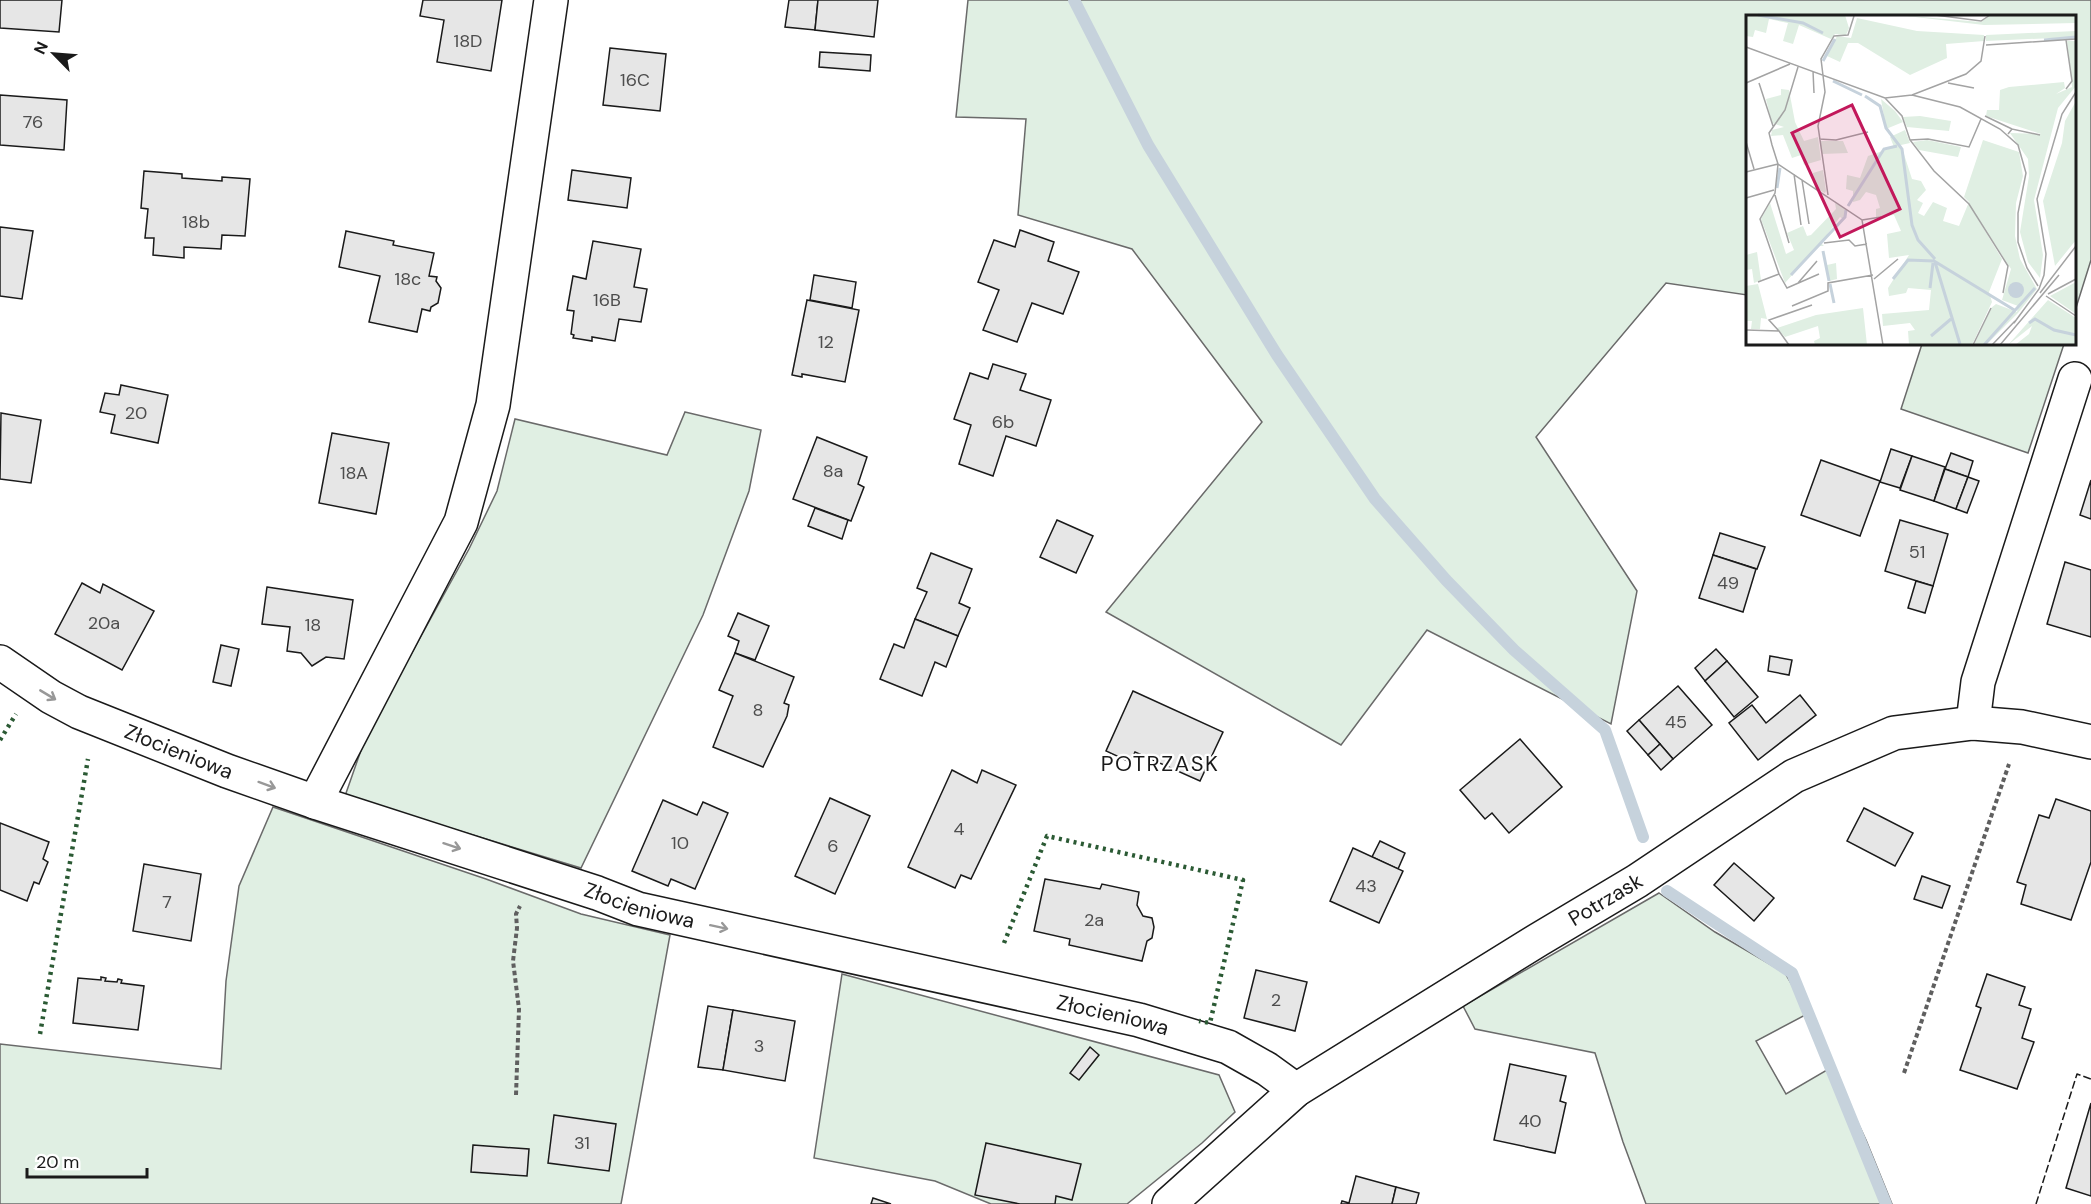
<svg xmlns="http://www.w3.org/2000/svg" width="2091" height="1204" font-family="'DM Sans',sans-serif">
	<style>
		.green { fill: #e0efe3; stroke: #6a6a6a; stroke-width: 1.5 }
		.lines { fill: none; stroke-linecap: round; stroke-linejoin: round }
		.stream { stroke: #c6d2dc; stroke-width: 12 }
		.building { fill: #e6e6e6; stroke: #1a1a1a; stroke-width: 1.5 }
		.minor-casing { stroke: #1a1a1a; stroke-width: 36 }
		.path { stroke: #5f5f5f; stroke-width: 4; stroke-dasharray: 4.5 3; stroke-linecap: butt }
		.minor { stroke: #fff; stroke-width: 33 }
		.hedge { stroke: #2b5a34; stroke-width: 4.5; stroke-dasharray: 3 4.5; stroke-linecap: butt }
		.fence { stroke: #1a1a1a; stroke-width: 1.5; stroke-dasharray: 8 3; stroke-linecap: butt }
		.oneway { stroke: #989898 }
		.labels { text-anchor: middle; stroke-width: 4.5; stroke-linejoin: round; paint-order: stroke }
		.number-label { font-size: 18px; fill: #4d4d4d }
		.street-label { font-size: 21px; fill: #1a1a1a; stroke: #fff }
		.neighbourhood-label { font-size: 22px; letter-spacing: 1.5px; fill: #1a1a1a; stroke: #fff }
		.inset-river { fill: none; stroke: #c6d2dc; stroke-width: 3 }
		.inset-road { fill: none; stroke: #a3a3a3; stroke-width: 1.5 }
		.view { fill: #c2185b; fill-opacity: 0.15; stroke: #c2185b; stroke-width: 3 }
		.inset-edge { fill: none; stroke: #1a1a1a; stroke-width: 3 }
	</style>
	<rect width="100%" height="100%" fill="#fff"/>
	<g class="green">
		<path d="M968,0H2091V260L2075,311L2074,16H1748L1747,295L1666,283L1536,437L1637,591L1611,724L1427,630L1341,745L1106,612L1262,422L1132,249L1018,215L1026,119L956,117Z"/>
		<path d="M1922,344H2064L2028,453L1901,409Z"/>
		<path d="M685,412L761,430L749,491L703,615L581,868L345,796L366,736L469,549L497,491L515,419L667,455Z"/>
		<path d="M273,807L486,879L581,914L670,935L621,1204H0V1044L221,1069L226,981L239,886Z"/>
		<path d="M1659,893L1715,932L1785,973L1809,1013L1756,1041L1786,1094L1832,1067L1866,1140L1892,1204H1646L1623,1142L1595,1053L1475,1029L1463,1006Z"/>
		<path d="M842,974L1219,1075L1235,1112L1202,1143L1127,1204H991L935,1181L814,1158Z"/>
	</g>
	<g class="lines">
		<g class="stream">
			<path d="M1074,0L1148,145L1277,355L1375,499L1446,580L1514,650L1605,730L1643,837"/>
			<path d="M1667,891L1792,973L1886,1204"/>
		</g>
	</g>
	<g class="building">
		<path d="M0,0H62L59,32L0,28Z"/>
		<path d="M423,0H502L491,71L437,62L444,20L420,16Z"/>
		<path d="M789,0H818L815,30L785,27Z"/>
		<path d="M818,0H878L874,37L815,30Z"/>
		<path d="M610,48L666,54L660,111L603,105Z"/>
		<path d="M820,52L871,55L870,71L819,67Z"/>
		<path d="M0,95L67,100L64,150L0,145Z"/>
		<path d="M572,170L631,178L627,208L568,200Z"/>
		<path d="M144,171L182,174V178L222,181V177L250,179L245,236L222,235L221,249L184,247V258L153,255L154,238H145L148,209L141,208Z"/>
		<path d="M0,227L33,231L22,299L0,296Z"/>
		<path d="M1020,230L1054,242L1048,261L1079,272L1063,314L1032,303L1017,342L983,330L999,290L978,282L994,240L1015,247Z"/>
		<path d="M346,231L394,241L393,245L434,253L429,276L437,277L436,281L441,288L438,303L431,307L430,311L422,309L417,332L369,322L380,276L339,267Z"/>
		<path d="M593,241L641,249L634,287L647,289L641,322L619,319L615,341L592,337V341L573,338L574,335L571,334L574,311L567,310L573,276L586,279Z"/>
		<path d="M814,275L856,282L852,308L810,300Z"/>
		<path d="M807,300L859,310L845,382L802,374V377L792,375Z"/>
		<path d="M993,364L1026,374L1020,390L1051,400L1036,446L1006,436L993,476L959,464L971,425L954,419L970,373L988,379Z"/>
		<path d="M121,385L168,395L158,443L111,433L115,415L100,412L105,393L119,395Z"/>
		<path d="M1,413L41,420L31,483L0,479Z"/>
		<path d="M332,433L389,443L376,514L319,503Z"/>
		<path d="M817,437L867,457L858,484L864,487L851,521L793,499Z"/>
		<path d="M1891,449L1912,456L1900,488L1880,482Z"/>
		<path d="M1951,453L1973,461L1968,477L1945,469Z"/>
		<path d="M1912,456L1945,467L1934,501L1900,490Z"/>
		<path d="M1821,460L1880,481L1860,536L1801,515Z"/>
		<path d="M1945,469L1968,477L1956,509L1934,501Z"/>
		<path d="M1968,477L1979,481L1967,513L1956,509Z"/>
		<path d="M2091,480V519L2080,515Z"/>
		<path d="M815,508L848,520L842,539L808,526Z"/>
		<path d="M1057,520L1093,536L1076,573L1040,557Z"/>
		<path d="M1900,520L1948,534L1933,586L1885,571Z"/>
		<path d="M1720,533L1765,547L1757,569L1713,555Z"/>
		<path d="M931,553L972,569L959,603L970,608L958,636L915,619L927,592L917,588Z"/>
		<path d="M1713,555L1756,569L1743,612L1699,598Z"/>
		<path d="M2065,562L2091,570V637L2047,624Z"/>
		<path d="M1916,581L1933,586L1925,613L1908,608Z"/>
		<path d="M82,583L100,593L103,584L154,611L122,670L55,634Z"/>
		<path d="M267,587L353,600L344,659L326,657L312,666L301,653L287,651L290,627L262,624Z"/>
		<path d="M738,613L769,626L755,660L735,653L739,641L728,636Z"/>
		<path d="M915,619L958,636L946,667L935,662L922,696L880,679L894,644L904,648Z"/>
		<path d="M221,645L239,649L231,686L213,682Z"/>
		<path d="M1716,649L1727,661L1705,681L1695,668Z"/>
		<path d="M735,653L794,677L784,703L789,705L787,716L763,767L713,747L733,696L719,690Z"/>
		<path d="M1770,656L1792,660L1789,675L1768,671Z"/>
		<path d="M1727,661L1758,697L1734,717L1705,681Z"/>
		<path d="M1678,686L1712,725L1673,759L1639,720Z"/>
		<path d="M1133,691L1223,732L1200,781L1135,752L1130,762L1106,751Z"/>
		<path d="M1800,695L1816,715L1758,760L1729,723L1752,705L1766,723Z"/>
		<path d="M1639,720L1660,744L1648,755L1627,731Z"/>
		<path d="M1520,739L1562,787L1509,833L1492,813L1485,819L1460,790Z"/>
		<path d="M1660,744L1673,759L1661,770L1648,755Z"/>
		<path d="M952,770L977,783L982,770L1016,785L971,879L961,875L955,888L908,867Z"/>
		<path d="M830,798L870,816L835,894L795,876Z"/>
		<path d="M2056,799L2091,811V862L2071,920L2021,904L2026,885L2017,882L2039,815L2049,818Z"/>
		<path d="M663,800L697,815L703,802L728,813L695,889L671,879L668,886L632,871Z"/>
		<path d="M1864,808L1913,833L1895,866L1847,841Z"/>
		<path d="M0,823L49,842L43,859L48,862L39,884L34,882L27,901L0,890Z"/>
		<path d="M1380,841L1405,853L1398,869L1372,857Z"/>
		<path d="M1353,848L1403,871L1379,923L1330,901Z"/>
		<path d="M1734,863L1774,898L1754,921L1714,885Z"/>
		<path d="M144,864L201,874L191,941L133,931Z"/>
		<path d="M1922,876L1950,886L1942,908L1914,899Z"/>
		<path d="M1045,879L1100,889L1102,884L1139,892L1137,905L1143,916L1152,918L1154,927L1152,938L1147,941L1142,961L1069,945L1070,939L1034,931Z"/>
		<path d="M1256,970L1307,982L1295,1031L1244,1018Z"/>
		<path d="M1987,974L2025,987L2019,1005L2031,1009L2022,1038L2034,1042L2017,1089L1960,1070L1981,1008L1976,1006Z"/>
		<path d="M101,977L106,978L105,981L117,982L118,979L122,980L121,983L144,986L138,1030L73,1023L78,978L101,980Z"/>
		<path d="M708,1006L733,1010L723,1070L698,1067Z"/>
		<path d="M733,1010L795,1021L785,1081L723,1070Z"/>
		<path d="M1090,1047L1099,1055L1079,1080L1070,1073Z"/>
		<path d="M1510,1064L1566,1076L1560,1101L1566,1103L1555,1153L1494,1140Z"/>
		<path d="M2091,1103V1196L2066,1188Z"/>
		<path d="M554,1115L616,1124L609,1171L548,1163Z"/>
		<path d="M986,1143L1081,1164L1072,1200L1056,1196L1055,1204H1020L975,1195Z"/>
		<path d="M473,1145L529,1149L527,1176L471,1172Z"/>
		<path d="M1356,1176L1396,1187L1392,1204H1341L1342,1201L1349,1203Z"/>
		<path d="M1396,1187L1419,1193L1416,1204H1392Z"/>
		<path d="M873,1198L891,1204H871Z"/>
	</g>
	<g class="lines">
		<defs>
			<g id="minor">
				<path id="s1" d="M0,662L51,697L79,712L227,771L315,802L597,893L638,909L1139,1020L1228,1047L1267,1069L1296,1090"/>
				<path d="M1973,723L1978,682L2075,379"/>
				<path d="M315,802L461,522L493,405L551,0"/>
				<path id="s2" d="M1169,1204L1296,1090L1538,940L1637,881L1794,776L1894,733L1973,723L2022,727L2091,742"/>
			</g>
		</defs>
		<use href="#minor" class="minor-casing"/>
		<g class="path">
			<path d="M1904,1073L2009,764"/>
			<path d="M516,1095L519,1009L513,961L517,928L516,914L520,906"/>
		</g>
		<use href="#minor" class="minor"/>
		<g class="hedge">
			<path d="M0,740L16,714"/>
			<path d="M1004,943L1047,836L1243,880L1210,1023L1199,1021"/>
			<path d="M40,1034L88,759"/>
		</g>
		<path class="fence" d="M2036,1204L2077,1074L2091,1079"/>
	</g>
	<defs><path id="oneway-shaft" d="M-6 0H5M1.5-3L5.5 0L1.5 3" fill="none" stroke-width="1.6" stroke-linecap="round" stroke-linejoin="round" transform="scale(1.5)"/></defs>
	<g class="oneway">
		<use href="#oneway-shaft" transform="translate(48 695) rotate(31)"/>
		<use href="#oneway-shaft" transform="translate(267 785) rotate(20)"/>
		<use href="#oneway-shaft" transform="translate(452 846) rotate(18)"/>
		<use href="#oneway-shaft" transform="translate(719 927) rotate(12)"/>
	</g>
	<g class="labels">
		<g class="number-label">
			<text x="468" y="47">18D</text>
			<text x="635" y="86">16C</text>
			<text x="33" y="128">76</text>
			<text x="196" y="228">18b</text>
			<text x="408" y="285">18c</text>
			<text x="607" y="306">16B</text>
			<text x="826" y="348">12</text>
			<text x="136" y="419">20</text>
			<text x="1003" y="428">6b</text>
			<text x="833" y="477">8a</text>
			<text x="354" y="479">18A</text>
			<text x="1917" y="558">51</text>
			<text x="1728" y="589">49</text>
			<text x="104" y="629">20a</text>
			<text x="313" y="631">18</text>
			<text x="758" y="716">8</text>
			<text x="1676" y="728">45</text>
			<text x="959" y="835">4</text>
			<text x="680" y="849">10</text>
			<text x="833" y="852">6</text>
			<text x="1366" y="892">43</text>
			<text x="167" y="908">7</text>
			<text x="1094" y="926">2a</text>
			<text x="1276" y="1006">2</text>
			<text x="759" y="1052">3</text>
			<text x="1530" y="1127">40</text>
			<text x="582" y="1149">31</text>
		</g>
		<g class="street-label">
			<text dy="7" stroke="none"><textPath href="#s1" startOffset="201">Złocieniowa</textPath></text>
			<text dy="7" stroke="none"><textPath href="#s2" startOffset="534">Potrzask</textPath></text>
			<text dy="7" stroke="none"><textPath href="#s1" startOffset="687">Złocieniowa</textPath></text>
			<text dy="7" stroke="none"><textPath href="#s1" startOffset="1173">Złocieniowa</textPath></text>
		</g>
		<g class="neighbourhood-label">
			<text x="1160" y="771">POTRZASK</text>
		</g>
	</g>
	<g transform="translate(1746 15)">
		<rect width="330" height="330" fill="#fff"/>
		<path d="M0,0H99L103,13L100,20L89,19L85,24L53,10L47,29L37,26L42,8L23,4L20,18L9,15L7,22L0,21ZM152,0L235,7L244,0H330V8L238,10ZM111,3L171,16L238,20V26L200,29L201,43L164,60L112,28H102L94,47L81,41L91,21L105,23ZM330,16V22L240,26V20ZM321,26H330V71L312,93L288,185L297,240L294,263L282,247L274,217L283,161L282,144L264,118L295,119L240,101L241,95H253L254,75L263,72L318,67L319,73L310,79L326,72ZM35,74L43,75L49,107L58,126L72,122L75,145L58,150L55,140L46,143L37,120L25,121L26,115L38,112L26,108L20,84L35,80ZM135,84L149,96L157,107L140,114ZM330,86V225L309,251L297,186L316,128L319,106ZM174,101L205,106L203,116L161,112L157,102ZM159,115L164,128L155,130L166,164L175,166L180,175L171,185L177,188L172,198L178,201L187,187L201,193L197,206L213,211L223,187L218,182L237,125L273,137L277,161L270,188L269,221L274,244L291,274L272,298L240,330H228L245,293L250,289L271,297L272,291L256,285L265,254L224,191L256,244L243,277L246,287L226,330H163L162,316L169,315L164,308L137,311L136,299L183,295L185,275L162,273L160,278L143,281L142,273L163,240L143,243L141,219L155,216L148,200L130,202V194L134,193L130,180L120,177L114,185L107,187V176L100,174L101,160L114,163L122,141L148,132L144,122ZM181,125L215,132L212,142L173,135L167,127ZM74,126H97L102,138L76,139ZM77,155L80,176L79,178L69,173L67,158ZM24,188L40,239L48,235L41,218L57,211L61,221L65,220L90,194L89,188L100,194L97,204L94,202L75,228L78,231H72L39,268L15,204ZM76,236L81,250L90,248L91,264L83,266ZM11,237L15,265L8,268L6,254L0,255V240ZM330,267V299L304,281ZM12,269L21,304L15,303L14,314H5L6,306H0V271ZM302,285L330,303V330H269L283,319L286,311L262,330ZM117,293L121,330H69L68,326L74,323L72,311L39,322L31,313L70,300Z" fill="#e0efe3"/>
		<path d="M262 275a8 8 0 1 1 16 0a8 8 0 1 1-16 0Z" fill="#c6d2dc"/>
		<path class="inset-river" d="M12,0L57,8L77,18M298,25L330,22M77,46L89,24M87,66L116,80M119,81L134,91L140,113L156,134L166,210L172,225L189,244M31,173L34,153M102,191L138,134L151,131M77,236L83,266M189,247L214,329M45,260L99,202L100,195M147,264L162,245L188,246L270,296M84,269L88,288M184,273L187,248M283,308L289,304L308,315L330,320M185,321L205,304M238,330L289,273"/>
		<path class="inset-road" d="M189,0L235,6L244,0M320,25L326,66L320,74M240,30L330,24M0,32L139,83L166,80L220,59L235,46L239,21M52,52L39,95L23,118L26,130L32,149L116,205L137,330M67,56L68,78M0,68L44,49M13,68L27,111M202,68L228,73M166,80L214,92L254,114L272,130L280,158L272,198V227L281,253L292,271M139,83L156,101L164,125L188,156L223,189L262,251L257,278M239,101L266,114M262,119L266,114L294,120M73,124L90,125L122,117M164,125L182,124L223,132L235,104M0,127L8,154M0,157L32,149M48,159L55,210M56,165L63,209M29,180L43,228M82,180L72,111L79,77L75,44L88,21L102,20L108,1M0,183L28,175M116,205L135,202M78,228L103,225L109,231L121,229M33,259L41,273L73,259M128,264L152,244M12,267L33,259L14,204L29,178L32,149M52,268L71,246M294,278L330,231M302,279L330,264M300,281L330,301M46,291L82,276V268L127,260M268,308L293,274L298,260L300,239L291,184L316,99L330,77M0,315L33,316L43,330M33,316L23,305L66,290M227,330L245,293M246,330L269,306M254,330L313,260"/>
		<path class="view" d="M106,90L154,194L94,222L46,118Z"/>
		<rect width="330" height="330" class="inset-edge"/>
	</g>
	<g transform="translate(54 54) rotate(295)" stroke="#ffffff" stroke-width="4.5" paint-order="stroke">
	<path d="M0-4.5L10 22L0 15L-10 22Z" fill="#1a1a1a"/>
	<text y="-9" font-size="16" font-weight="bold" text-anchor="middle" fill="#1a1a1a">N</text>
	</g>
	<path d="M27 1168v9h120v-9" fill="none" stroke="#1a1a1a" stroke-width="3"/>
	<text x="36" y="1168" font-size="18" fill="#1a1a1a" stroke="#ffffff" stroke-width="4.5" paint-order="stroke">20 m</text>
</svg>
